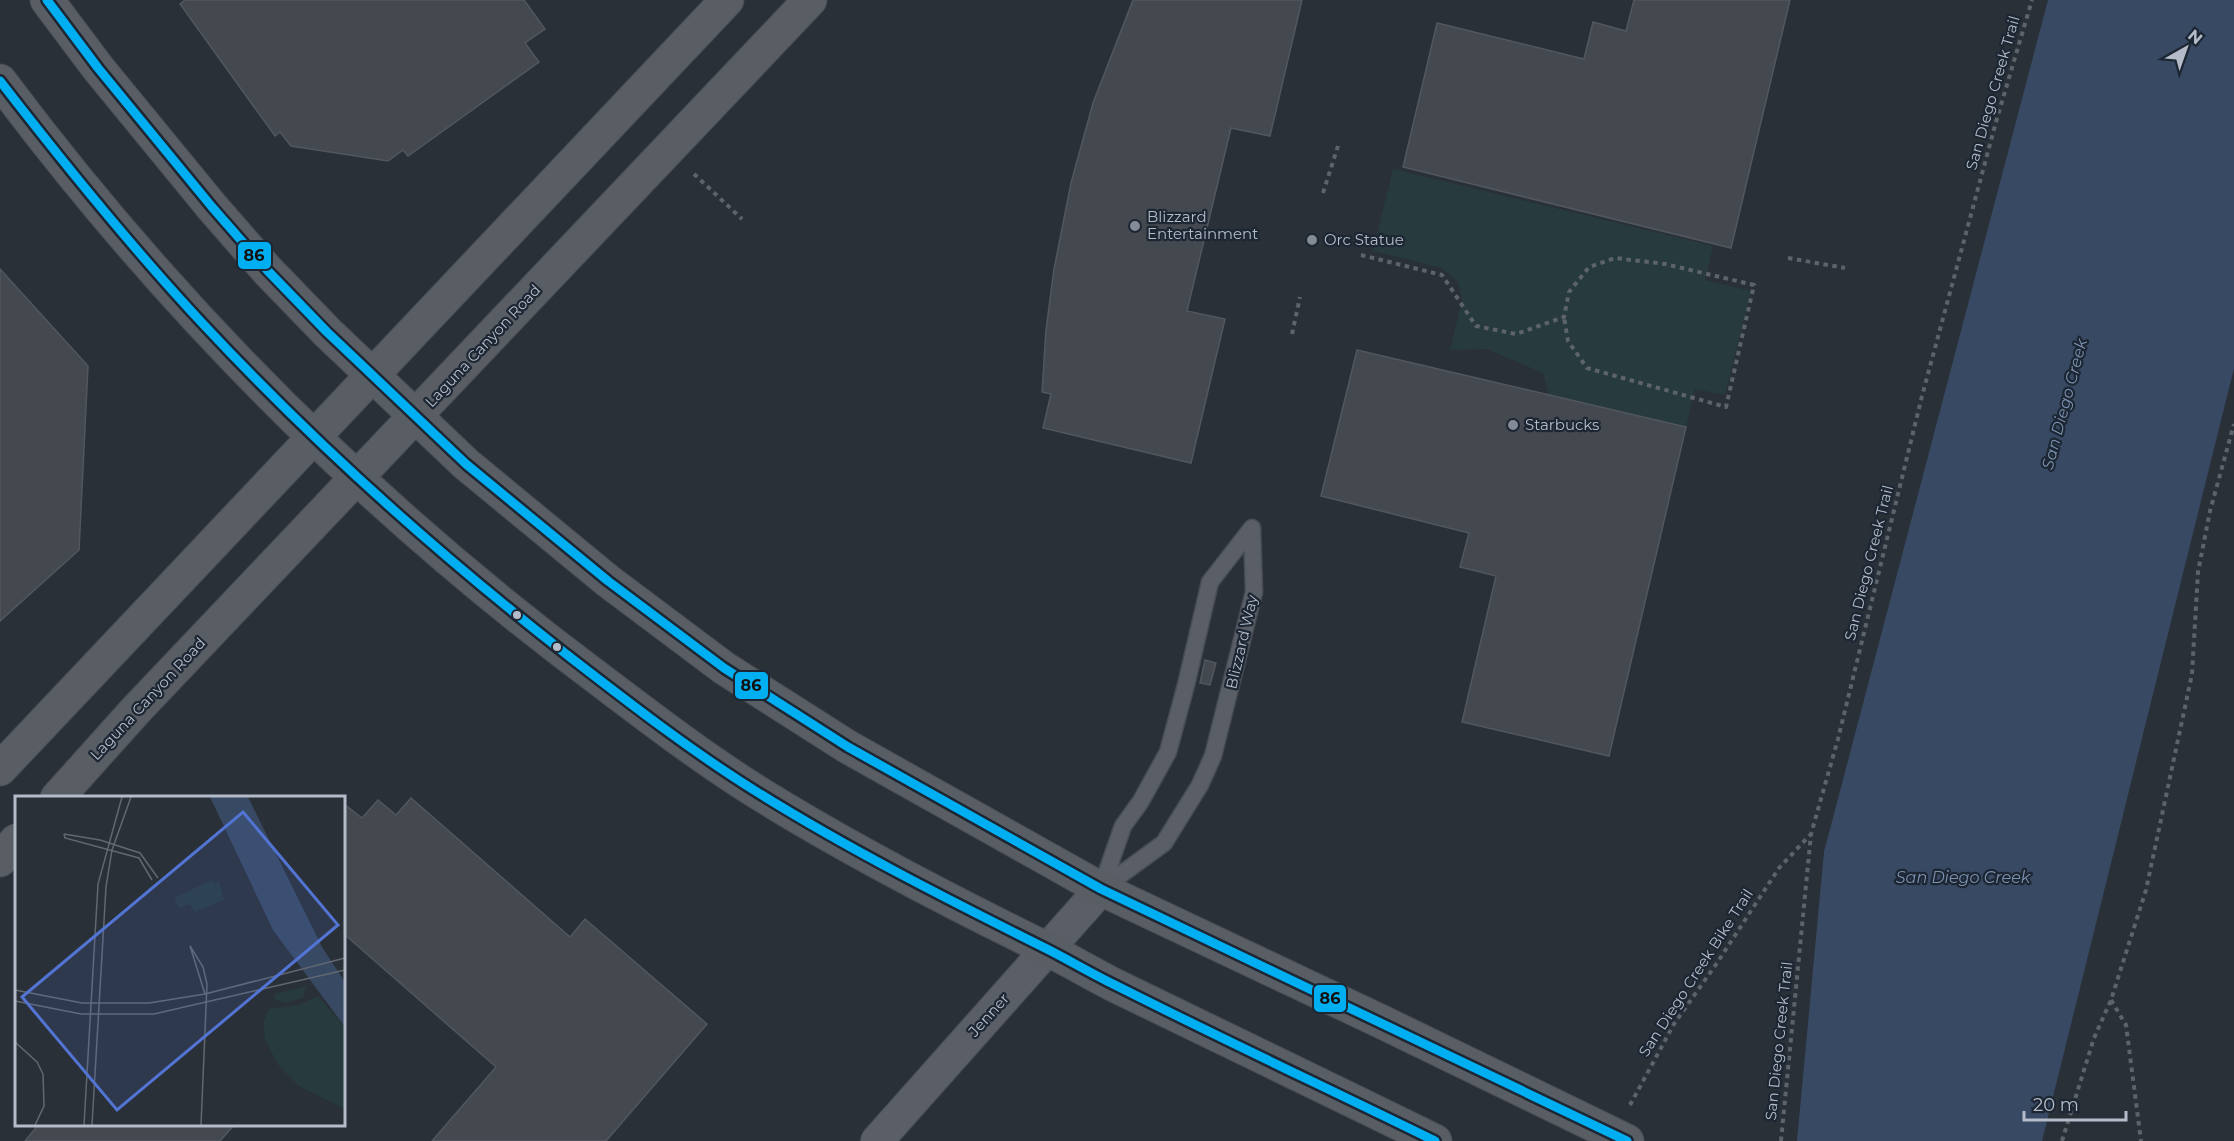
<svg xmlns="http://www.w3.org/2000/svg" width="2234" height="1141" font-family="Montserrat,sans-serif">
	<style>
		.green { fill: #273a3e }
		.water { fill: #384963 }
		.building { fill: #444950; stroke: #52575f; stroke-width: 1.5 }
		.lines { fill: none; stroke-linecap: round; stroke-linejoin: round }
		.lane-casing { stroke: #484c53; stroke-width: 19 }
		.street-casing { stroke: #484c53; stroke-width: 34 }
		.secondary-casing { stroke: #484c53; stroke-width: 35 }
		.path { stroke: #5d636a; stroke-width: 4; stroke-dasharray: 4.5 4.5; stroke-linecap: butt }
		.lane { stroke: #5a5e66; stroke-width: 16 }
		.street { stroke: #5a5e66; stroke-width: 32 }
		.secondary { stroke: #595d64; stroke-width: 33 }
		.bus-1-casing { stroke: #1d2633; stroke-width: 14 }
		.bus-1 { stroke: #00aff2; stroke-width: 9 }
		.poi-dot { fill: #848b96; stroke: #1d2633; stroke-width: 2 }
		.bus-dot { fill: #b4bcc9; stroke: #1d2633; stroke-width: 2 }
		.labels { text-anchor: middle; stroke-width: 4.5; stroke-linejoin: round; paint-order: stroke }
		.street-label { font-size: 15px; fill: #b4bcc9; stroke: #1d2633 }
		.poi-label { font-size: 15px; fill: #b4bcc9; stroke: #1d2633; text-anchor: start }
		.water-label { font-size: 16px; font-style: italic; fill: #7c92b1; stroke: #1d2633 }
		.inset-road { fill: none; stroke: #616872; stroke-width: 1.5 }
		.view { fill: #5274d3; fill-opacity: 0.15; stroke: #5274d3; stroke-width: 3 }
		.inset-edge { fill: none; stroke: #b4bcc9; stroke-width: 3 }
		.line-badge { stroke: #1d2633; stroke-width: 2 }
		.pale-badge-label { font-size: 16px; text-anchor: middle; font-weight: bold; fill: #111 }
	</style>
	<rect width="100%" height="100%" fill="#2a3038"/>
	<path class="green" d="M1393,169L1713,246L1705,280L1751,291L1725,395L1695,389L1686,427L1549,395L1543,373L1487,349L1450,350L1462,300L1458,282L1442,268L1373,251Z"/>
	<path class="water" d="M2048,0H2234V368L2042,1141H1797L1824,852Z"/>
	<g class="building">
		<path d="M185,0H524L545,29L525,43L539,62L408,156L403,150L388,161L291,146L280,132L275,136L180,4Z"/>
		<path d="M1133,0H1302L1270,136L1231,128L1187,311L1225,319L1191,463L1043,428L1051,394L1042,392L1046,330L1054,269L1071,183L1093,103Z"/>
		<path d="M1634,0H1790L1731,248L1403,167L1437,23L1584,59L1593,22L1626,31Z"/>
		<path d="M0,269L88,366L79,550L0,621Z"/>
		<path d="M1357,350L1686,427L1609,756L1462,722L1496,576L1460,567L1469,533L1321,496Z"/>
		<path d="M1205,660L1216,663L1210,685L1200,683Z"/>
		<path d="M411,798L570,937L585,919L707,1024L606,1141H432L496,1067L344,934V804L362,818L378,800L396,815Z"/>
		<path d="M39,1124H235L220,1141H25Z"/>
	</g>
	<g class="lines">
		<defs>
			<path id="lane" d="M1252,528L1254,592L1213,756L1200,785L1164,843L1101,889L1123,826L1141,801L1168,752L1186,685L1210,582Z"/>
			<path id="street" d="M877,1141L1101,889"/>
			<g id="secondary">
				<path d="M47,0L98,68L212,207L267,270L327,332L466,464L608,581L724,668L848,747L1101,889L1380,1021L1627,1141"/>
				<path d="M0,81C169,307 369,507 595,676C648,716 701,757 757,792C850,850 947,900 1045,948C1069,960 1092,974 1116,986C1223,1038 1329,1089 1435,1141"/>
				<path d="M0,769L727,0"/>
				<path d="M57,798L136,710L810,0"/>
				<path d="M0,860L16,841"/>
			</g>
		</defs>
		<use href="#lane" class="lane-casing"/>
		<use href="#street" class="street-casing"/>
		<use href="#secondary" class="secondary-casing"/>
		<g class="path">
			<path d="M694,174L742,219"/>
			<path d="M1323,193L1338,146"/>
			<path d="M1361,255L1442,275L1476,326L1516,334L1564,317L1569,292L1589,267L1615,258L1665,264L1754,285L1726,407L1587,368L1568,341L1564,317"/>
			<path d="M1788,258L1845,268"/>
			<path d="M1292,334L1300,297"/>
			<path d="M2111,1000L2126,1025L2141,1141"/>
			<path d="M1630,1105L1674,1024L1717,963L1779,868L1810,835"/>
			<path d="M1781,1141L1811,834L1838,739L1922,396L1996,122L2032,0"/>
			<path d="M2062,1141L2094,1038L2111,1000L2146,890L2192,674L2198,572L2210,511L2234,424"/>
		</g>
		<use href="#lane" class="lane"/>
		<use href="#street" class="street"/>
		<use href="#secondary" class="secondary"/>
		<defs>
			<g id="bus-1">
				<path d="M47,0L98,68L212,207L267,270L327,332L466,464L608,581L724,668L848,747L1101,889L1627,1141"/>
				<path d="M0,81C65,165 131,247 204,325C315,444 437,553 566,654C628,702 691,751 757,792C850,850 947,899 1045,948C1069,960 1092,974 1117,986C1222,1039 1329,1089 1435,1141"/>
			</g>
		</defs>
		<use href="#bus-1" class="bus-1-casing"/>
		<use href="#bus-1" class="bus-1"/>
	</g>
	<g class="poi-dot">
		<circle cx="1135" cy="226" r="6"/>
		<circle cx="1312" cy="240" r="6"/>
		<circle cx="1513" cy="425" r="6"/>
	</g>
	<g class="bus-dot">
		<circle cx="517" cy="615" r="5"/>
		<circle cx="557" cy="647" r="5"/>
	</g>
	<g class="labels">
		<g class="street-label">
			<text transform="translate(1993 93) rotate(-74)" y="5">San Diego Creek Trail</text>
			<text transform="translate(483 346) rotate(-47)" y="5">Laguna Canyon Road</text>
			<text transform="translate(1869 563) rotate(-76)" y="5">San Diego Creek Trail</text>
			<text transform="translate(1242 642) rotate(-77)" y="5">Blizzard Way</text>
			<text transform="translate(148 699) rotate(-47)" y="5">Laguna Canyon Road</text>
			<text transform="translate(1696 973) rotate(-57)" y="5">San Diego Creek Bike Trail</text>
			<text transform="translate(989 1015) rotate(-48)" y="5">Jenner</text>
			<text transform="translate(1779 1041) rotate(-84)" y="5">San Diego Creek Trail</text>
		</g>
		<g class="poi-label">
			<text x="1147" y="222">Blizzard<tspan x="1147" dy="17">Entertainment</tspan></text>
			<text x="1324" y="245">Orc Statue</text>
			<text x="1525" y="430">Starbucks</text>
		</g>
		<g class="water-label">
			<text transform="translate(2064 404) rotate(-75)" y="6">San Diego Creek</text>
			<text x="1963" y="883">San Diego Creek</text>
		</g>
	</g>
	<g transform="translate(15 796)">
		<rect width="330" height="330" fill="#2a3038"/>
		<path d="M197,84L199,87L204,85L209,104L180,116L175,108L164,112L159,102ZM291,190L288,202L271,207L260,204V198ZM303,200L330,231V313L284,290L264,270L250,244L248,227L254,213L284,209Z" fill="#273a3e"/>
		<path d="M195,1H233L307,151L330,186V231L258,134Z" fill="#384963"/>
		<path class="inset-road" d="M49,38L85,44L125,57L143,82M49,38L50,42L124,62L137,84M0,194L67,207H134L190,198L330,162M0,205L66,218H139L330,174M0,246L22,266L28,278L29,310L20,329M69,329L83,88L107,1M77,329L91,91L97,54L116,1M186,329L192,188L188,171L175,150L190,198"/>
		<path class="view" d="M228,16L323,129L102,314L7,201Z"/>
		<rect width="330" height="330" class="inset-edge"/>
	</g>
	<g class="line-badge">
		<rect x="237" y="241" width="35" height="29" rx="6" fill="#00aff2"/>
		<rect x="734" y="671" width="35" height="29" rx="6" fill="#00aff2"/>
		<rect x="1313" y="984" width="34" height="29" rx="6" fill="#00aff2"/>
	</g>
	<g class="pale-badge-label">
		<text x="254" y="261">86</text>
		<text x="751" y="691">86</text>
		<text x="1330" y="1004">86</text>
	</g>
	<g transform="translate(2186 48) rotate(40)" stroke="#1d2633" stroke-width="4.5" paint-order="stroke">
	<path d="M0-4.5L10 22L0 15L-10 22Z" fill="#b4bcc9"/>
	<text y="-9" font-size="16" font-weight="bold" text-anchor="middle" fill="#b4bcc9">N</text>
	</g>
	<path d="M2024 1111v9h102v-9" fill="none" stroke="#b4bcc9" stroke-width="3"/>
	<text x="2033" y="1111" font-size="18" fill="#b4bcc9" stroke="#1d2633" stroke-width="4.5" paint-order="stroke">20 m</text>
</svg>
